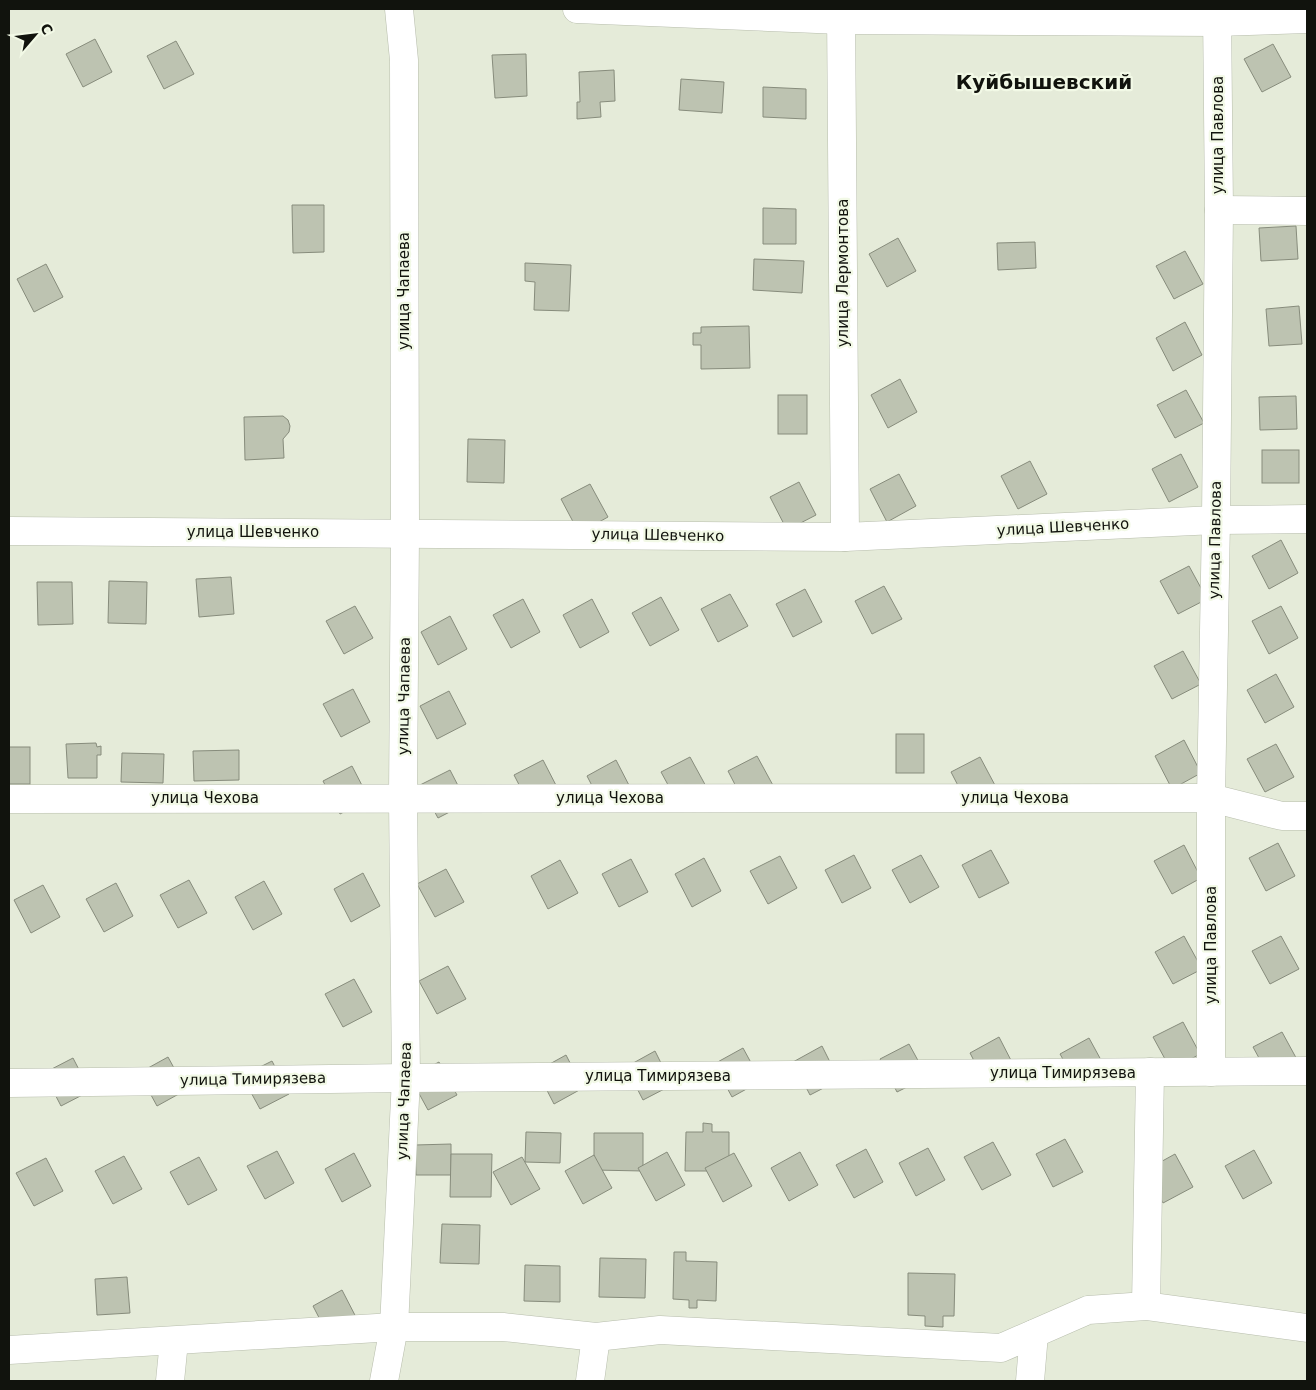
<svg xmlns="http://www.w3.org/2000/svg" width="1316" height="1390" font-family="'DejaVu Sans',sans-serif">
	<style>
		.building { fill: #bdc3b1; stroke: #878c7c }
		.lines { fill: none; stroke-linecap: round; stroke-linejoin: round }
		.minor-casing { stroke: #b7bdac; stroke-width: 29 }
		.minor { stroke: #fff; stroke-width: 28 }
		.labels { text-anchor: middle; stroke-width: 4.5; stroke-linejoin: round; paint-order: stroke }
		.street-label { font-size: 15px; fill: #11130d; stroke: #f2f9e6 }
		.district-label { font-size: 20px; font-weight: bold; fill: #11130d; stroke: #f2f9e6 }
	</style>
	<rect width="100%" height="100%" fill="#e5ebd9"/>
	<g class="building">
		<path d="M95,39L112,72L83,87L66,54Z"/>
		<path d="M176,41L194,74L164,89L147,56Z"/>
		<path d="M1273,44L1291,77L1262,92L1244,59Z"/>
		<path d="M526,54L527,96L495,98L492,55Z"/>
		<path d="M614,70L615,101L600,102L601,117L577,119V102H580L579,72Z"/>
		<path d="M681,79L724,82L722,113L679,110Z"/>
		<path d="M763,87L806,89V119L763,117Z"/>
		<path d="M292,205H324V252L293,253Z"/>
		<path d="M763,208L796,209V244H763Z"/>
		<path d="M1296,226L1298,259L1261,261L1259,228Z"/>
		<path d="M898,238L916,271L887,287L869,254Z"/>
		<path d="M1035,242L1036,268L998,270L997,243Z"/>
		<path d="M1185,251L1203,284L1174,299L1156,266Z"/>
		<path d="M754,259L804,261L802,293L753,290Z"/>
		<path d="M525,263L571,265L569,311L534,310L535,282L525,281Z"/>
		<path d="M46,264L63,297L34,312L17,279Z"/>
		<path d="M1299,306L1302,344L1269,346L1266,309Z"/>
		<path d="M1185,322L1202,355L1173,371L1156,338Z"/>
		<path d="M749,326L750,368L701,369V345H693V333H701V327Z"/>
		<path d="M900,379L917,412L888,428L871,395Z"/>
		<path d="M1186,390L1204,423L1175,438L1157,405Z"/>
		<rect x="778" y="395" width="29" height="39"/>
		<path d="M1296,396L1297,429L1260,430L1259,397Z"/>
		<path d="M283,416L288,420L290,426L289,432L283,439L284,458L245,460L244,417Z"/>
		<path d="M468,439L505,440L504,483L467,482Z"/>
		<rect x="1262" y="450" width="37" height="33"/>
		<path d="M1181,454L1198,487L1169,502L1152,469Z"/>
		<path d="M1030,461L1047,494L1018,509L1001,476Z"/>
		<path d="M899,474L916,506L887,522L870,489Z"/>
		<path d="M799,482L816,515L787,530L770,497Z"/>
		<path d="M590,484L608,517L579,533L561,499Z"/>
		<path d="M1281,540L1298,573L1269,589L1252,556Z"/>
		<path d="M1189,566L1207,599L1178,614L1160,581Z"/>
		<path d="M231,577L234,614L199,617L196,579Z"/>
		<path d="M109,581L147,582L146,624L108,623Z"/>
		<path d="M37,582H72L73,624L38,625Z"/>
		<path d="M884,586L902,619L872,634L855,601Z"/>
		<path d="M805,589L822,622L793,637L776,604Z"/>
		<path d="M730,594L748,626L718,642L701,609Z"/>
		<path d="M661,597L679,630L650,646L632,613Z"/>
		<path d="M523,599L540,632L511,648L493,615Z"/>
		<path d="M592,599L609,632L580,648L563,615Z"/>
		<path d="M355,606L373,638L344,654L326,621Z"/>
		<path d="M1281,606L1298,638L1269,654L1252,621Z"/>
		<path d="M450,616L467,649L438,665L421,632Z"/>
		<path d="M1183,651L1201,684L1172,699L1154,666Z"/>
		<path d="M1276,674L1294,707L1265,723L1247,690Z"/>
		<path d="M353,689L370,722L341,737L323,704Z"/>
		<path d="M449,691L466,724L437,739L420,706Z"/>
		<rect x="896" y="734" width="28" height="39"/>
		<path d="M1184,740L1201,773L1172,789L1155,756Z"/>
		<path d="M96,743L97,747L101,746V755H97V778H68L66,744Z"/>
		<path d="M1276,744L1294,777L1265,792L1247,759Z"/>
		<rect x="9" y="747" width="21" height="37"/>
		<path d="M239,750V780L194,781L193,751Z"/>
		<path d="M122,753L164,754L163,783L121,782Z"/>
		<path d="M757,756L775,789L745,804L728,771Z"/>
		<path d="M690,757L708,790L679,805L661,772Z"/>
		<path d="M980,757L997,789L968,805L951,772Z"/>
		<path d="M543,760L560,793L531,808L514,775Z"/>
		<path d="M616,760L633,793L604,809L587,776Z"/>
		<path d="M352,766L369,799L340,814L323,781Z"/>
		<path d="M450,770L467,803L438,818L420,785Z"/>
		<path d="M1278,843L1295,876L1266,891L1249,858Z"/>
		<path d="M1184,845L1201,878L1172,894L1154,861Z"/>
		<path d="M991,850L1009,883L979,898L962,865Z"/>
		<path d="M854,855L871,888L842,903L825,870Z"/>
		<path d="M921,855L939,887L910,903L892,870Z"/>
		<path d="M780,856L797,888L768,904L750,871Z"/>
		<path d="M704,858L721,891L692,907L675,874Z"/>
		<path d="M631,859L648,892L619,907L602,874Z"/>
		<path d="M560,860L578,893L548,909L531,876Z"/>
		<path d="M446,869L464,902L435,917L417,884Z"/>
		<path d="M363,873L380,906L351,922L334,889Z"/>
		<path d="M189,880L207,913L178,928L160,895Z"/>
		<path d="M264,881L282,914L253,930L235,897Z"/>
		<path d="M116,883L133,916L104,932L86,899Z"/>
		<path d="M43,885L60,917L31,933L14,900Z"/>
		<path d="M1184,936L1202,969L1173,984L1155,952Z"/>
		<path d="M1281,936L1299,969L1270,984L1252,951Z"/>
		<path d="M448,966L466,999L437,1014L419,981Z"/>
		<path d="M354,979L372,1012L343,1027L325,994Z"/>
		<path d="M1183,1022L1200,1054L1171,1070L1153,1037Z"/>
		<path d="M1282,1032L1300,1065L1271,1080L1253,1047Z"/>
		<path d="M999,1037L1016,1070L987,1086L970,1053Z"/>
		<path d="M1089,1038L1107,1071L1078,1086L1060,1054Z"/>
		<path d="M909,1044L927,1077L897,1092L880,1059Z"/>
		<path d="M822,1046L839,1080L810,1095L793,1062Z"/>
		<path d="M743,1048L761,1081L732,1097L714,1064Z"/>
		<path d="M655,1051L672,1085L643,1100L626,1067Z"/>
		<path d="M566,1055L583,1088L554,1104L537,1071Z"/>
		<path d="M168,1057L186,1090L157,1106L139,1073Z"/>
		<path d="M73,1058L90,1091L61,1106L44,1073Z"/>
		<path d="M272,1061L289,1094L260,1109L242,1076Z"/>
		<path d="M439,1062L457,1095L428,1110L410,1077Z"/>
		<path d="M703,1123L712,1124V1132H729V1171H685L686,1132H703Z"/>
		<path d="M526,1132L561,1133L560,1163L525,1162Z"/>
		<path d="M594,1133H643V1171L594,1170Z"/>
		<path d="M1065,1139L1083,1172L1053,1187L1036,1154Z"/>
		<path d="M993,1142L1011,1175L982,1190L964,1157Z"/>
		<path d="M451,1144V1175H416L415,1145Z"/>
		<path d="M928,1148L945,1180L916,1196L899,1163Z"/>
		<path d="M866,1149L883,1182L854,1198L836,1165Z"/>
		<path d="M1254,1150L1272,1183L1243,1199L1225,1166Z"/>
		<path d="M277,1151L294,1183L265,1199L247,1166Z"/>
		<path d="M667,1152L685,1185L656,1201L638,1168Z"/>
		<path d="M800,1152L818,1185L789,1201L771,1168Z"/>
		<path d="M354,1153L371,1186L342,1202L325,1169Z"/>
		<path d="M734,1153L752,1186L723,1202L705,1168Z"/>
		<path d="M451,1154H492L491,1197H450Z"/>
		<path d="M1175,1154L1193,1187L1163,1203L1146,1170Z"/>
		<path d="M594,1155L612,1188L583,1204L565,1171Z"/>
		<path d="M124,1156L142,1189L113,1204L95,1171Z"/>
		<path d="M199,1157L217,1190L188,1205L170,1172Z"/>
		<path d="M522,1157L540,1189L511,1205L493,1172Z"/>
		<path d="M46,1158L63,1191L34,1206L16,1173Z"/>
		<path d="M442,1224L480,1225L479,1264L440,1263Z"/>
		<path d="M674,1252H686V1261L717,1262L716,1301L697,1300V1308H689V1300L673,1299Z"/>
		<path d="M600,1258L646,1259L645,1298L599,1297Z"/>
		<path d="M525,1265L560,1266V1302L524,1301Z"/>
		<path d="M908,1273L955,1274L954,1316H943V1327L925,1326V1316L908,1315Z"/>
		<path d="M127,1277L130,1313L97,1315L95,1279Z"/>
		<path d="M342,1290L359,1323L330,1339L313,1306Z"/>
	</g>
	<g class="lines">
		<defs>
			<g id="minor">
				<path d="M577,9L841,20L1218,22L1307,19"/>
				<path d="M841,9L845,537"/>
				<path d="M1219,210L1307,211"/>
				<path d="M9,531L845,537L1216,520L1307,519"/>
				<path d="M9,799L1211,798L1282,816H1307"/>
				<path d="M1211,1072V798L1216,520L1219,210L1217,9"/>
				<path d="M9,1083L406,1078L1307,1071"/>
				<path d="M1146,1306L1150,1072"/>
				<path d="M9,1350L394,1327H503L596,1337L660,1330L1001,1348L1088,1310L1146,1306L1307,1328"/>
				<path d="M170,1381L174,1341"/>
				<path d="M384,1381L394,1327L406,1078L403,798L405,533L404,60L399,9"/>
				<path d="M590,1381L596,1337"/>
				<path d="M1030,1381L1034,1334"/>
			</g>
		</defs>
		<use href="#minor" class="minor-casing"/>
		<use href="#minor" class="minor"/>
	</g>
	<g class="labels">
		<g class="street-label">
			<text transform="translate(1218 135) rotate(-90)" y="5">улица Павлова</text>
			<text transform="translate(843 273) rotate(-90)" y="5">улица Лермонтова</text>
			<text transform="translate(404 291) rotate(-90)" y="5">улица Чапаева</text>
			<text transform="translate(1063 527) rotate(-3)" y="5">улица Шевченко</text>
			<text x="253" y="537">улица Шевченко</text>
			<text transform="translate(658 535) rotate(1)" y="5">улица Шевченко</text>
			<text transform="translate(1215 540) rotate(-89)" y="5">улица Павлова</text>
			<text transform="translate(404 696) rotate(-89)" y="5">улица Чапаева</text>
			<text x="205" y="803">улица Чехова</text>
			<text x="610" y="803">улица Чехова</text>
			<text x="1015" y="803">улица Чехова</text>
			<text transform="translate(1211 945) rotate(-90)" y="5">улица Павлова</text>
			<text x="1063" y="1078">улица Тимирязева</text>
			<text x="658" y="1081">улица Тимирязева</text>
			<text transform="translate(253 1079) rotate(-1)" y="5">улица Тимирязева</text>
			<text transform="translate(404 1101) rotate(-88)" y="5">улица Чапаева</text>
		</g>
		<g class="district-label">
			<text x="1044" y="89">Куйбышевский</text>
		</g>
	</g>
	<rect width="1316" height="1390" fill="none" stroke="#11130d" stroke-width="20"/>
	<g transform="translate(35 35) rotate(62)" stroke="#f2f9e6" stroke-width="4" paint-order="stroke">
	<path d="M0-4L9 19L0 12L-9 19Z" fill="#11130d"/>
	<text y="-8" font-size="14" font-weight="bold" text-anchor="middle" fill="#11130d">С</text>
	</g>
</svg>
